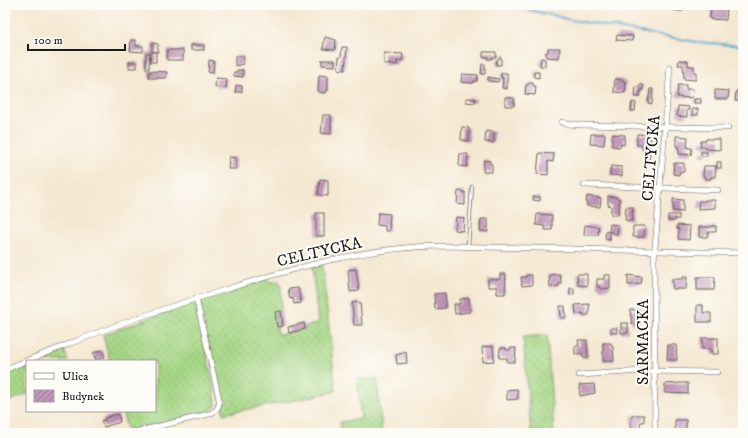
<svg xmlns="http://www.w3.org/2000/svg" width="748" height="438" font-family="'IM FELL DW Pica',serif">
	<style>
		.grass { fill: url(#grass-dots); stroke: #607950 }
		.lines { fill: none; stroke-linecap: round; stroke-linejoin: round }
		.stream { stroke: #51a8ce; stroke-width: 2 }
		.building { fill: url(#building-hatch) }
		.service-casing { stroke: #68635c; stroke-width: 4 }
		.minor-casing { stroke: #68635c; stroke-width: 6 }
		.service { stroke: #fff; stroke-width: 2.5 }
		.minor { stroke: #fff; stroke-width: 5 }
		.labels { text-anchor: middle; stroke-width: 4; stroke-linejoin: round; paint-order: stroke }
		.street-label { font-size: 16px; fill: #1c1c1c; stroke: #fdfcf7 }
	</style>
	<defs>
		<pattern id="grass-dots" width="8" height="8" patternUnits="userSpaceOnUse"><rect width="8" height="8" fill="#a5d685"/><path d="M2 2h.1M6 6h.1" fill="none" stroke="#8db772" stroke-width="1.8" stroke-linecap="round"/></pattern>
		<pattern id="building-hatch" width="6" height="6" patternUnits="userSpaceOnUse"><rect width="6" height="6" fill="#c194ba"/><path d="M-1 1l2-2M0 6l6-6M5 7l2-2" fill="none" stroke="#9c7896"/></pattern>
	</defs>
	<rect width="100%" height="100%" fill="#fdfcf7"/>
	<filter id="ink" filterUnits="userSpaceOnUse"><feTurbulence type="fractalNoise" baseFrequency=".025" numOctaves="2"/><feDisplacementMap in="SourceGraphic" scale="8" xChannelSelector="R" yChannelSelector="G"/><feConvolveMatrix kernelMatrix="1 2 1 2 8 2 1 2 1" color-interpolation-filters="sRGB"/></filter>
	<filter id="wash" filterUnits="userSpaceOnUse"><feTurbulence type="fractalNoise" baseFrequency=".012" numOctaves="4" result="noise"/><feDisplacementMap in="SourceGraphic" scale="16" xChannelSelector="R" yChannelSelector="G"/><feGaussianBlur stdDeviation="0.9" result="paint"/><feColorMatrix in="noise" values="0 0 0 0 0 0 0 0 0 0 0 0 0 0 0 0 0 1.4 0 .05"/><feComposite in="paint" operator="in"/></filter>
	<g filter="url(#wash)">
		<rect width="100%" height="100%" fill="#f5e8d2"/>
		<g class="grass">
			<path d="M322,265L336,391L310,397L224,414L200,306L202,299L268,279L271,282L279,281L281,287V311L275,312L278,335L305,329V327L318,323L312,267Z"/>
			<path d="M192,303L195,305L197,311L214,388L216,406L210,411L134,430L127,429L122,411H155V361H110L103,335Z"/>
			<path d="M547,335L554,433H531L523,337Z"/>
			<path d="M64,349L68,361H35Z"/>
			<path d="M27,364V394L5,403V373Z"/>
			<path d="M377,378L382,433H341L340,422L361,419L357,379Z"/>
		</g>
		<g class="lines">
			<path class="stream" d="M503,5L557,16L566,19L697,42L743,46"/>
		</g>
		<g id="blocks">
			<g class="building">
				<path d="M673,5H682V11L673,10Z"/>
				<path d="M715,5L727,6L726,20L710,19L711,7H715Z"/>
				<path d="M738,6L743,7V15L737,14Z"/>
				<path d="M617,35L633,36L632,41L616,40Z"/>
				<path d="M325,37L336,40L335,50L323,49Z"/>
				<path d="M131,40H136V46H143V52L130,51Z"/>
				<path d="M152,43L158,44V52L152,51Z"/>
				<rect x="191" y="45" width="13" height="5"/>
				<path d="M342,47H347L345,70L338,69L339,57H341Z"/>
				<path d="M548,48H560L559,58L546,57V52H548Z"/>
				<rect x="167" y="50" width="16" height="10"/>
				<path d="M151,52H156V62H150Z"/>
				<path d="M483,52H496V57H492V59H488V57H483Z"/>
				<path d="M146,53H150L149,69H146Z"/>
				<path d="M384,53L403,54L402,61H397V65L384,64Z"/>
				<path d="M235,56H244L243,64L235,66Z"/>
				<path d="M499,57H501V65H496L497,60H498Z"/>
				<path d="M541,58L545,59V66H540Z"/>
				<path d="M209,60L214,61L213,73L208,72Z"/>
				<path d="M322,60H335V66L322,65Z"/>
				<path d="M679,60L688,61V66H694V72H696V80L684,79L683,65H678Z"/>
				<rect x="129" y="62" width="8" height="6"/>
				<path d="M482,64H485V74H481Z"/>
				<path d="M237,70H243V77L234,76V72H237Z"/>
				<path d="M149,71L167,72L166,78H149Z"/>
				<path d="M534,72H539V78L534,77Z"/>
				<path d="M501,73H507V89L502,88L503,78H501Z"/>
				<path d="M462,74L478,75L477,81H474L473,83L461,82Z"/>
				<path d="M319,75L328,76V91L326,90V93L318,92Z"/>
				<path d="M488,77L499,79L498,82L488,81Z"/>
				<path d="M216,78L227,79L226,88L215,87Z"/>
				<path d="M615,79L623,80V81L626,82L625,93L614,92Z"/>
				<path d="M529,83H533V86H536L535,95L525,94L526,85H528Z"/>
				<path d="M640,84L643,85V91L641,90L640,97H635L636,87H640Z"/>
				<path d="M236,85L242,86V92H235Z"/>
				<path d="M678,85H686V89H693L692,98L677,97Z"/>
				<path d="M739,88L743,89V101H735L736,91H739Z"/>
				<path d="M650,89H653L652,104L648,103Z"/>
				<path d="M715,90L729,91L728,99H715Z"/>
				<path d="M505,97L514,98V106H505Z"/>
				<path d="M466,98L476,99L475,103L466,102Z"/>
				<rect x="694" y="99" width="7" height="4"/>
				<path d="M632,102L636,103L635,111H631Z"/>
				<path d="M678,106L689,107V110H687V117L677,116Z"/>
				<rect x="692" y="109" width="6" height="6"/>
				<path d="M323,115H331V134L321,133Z"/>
				<path d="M462,127L469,128V141L461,140Z"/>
				<path d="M486,131L494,132V143L485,142Z"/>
				<path d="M591,134H605L604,145L590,144Z"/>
				<path d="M612,134L625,135L624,145L621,144L620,147L612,146Z"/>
				<path d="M637,134L651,135L649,159H644V150L642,149V145H637Z"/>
				<path d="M676,136L688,137L687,148H692L691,155L679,154V149L678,148V146H676Z"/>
				<path d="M706,139H720V150L706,149V147H700L701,141H706Z"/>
				<rect x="701" y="152" width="6" height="4"/>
				<path d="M539,153L554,154L553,162L548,161V175L537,174Z"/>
				<path d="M460,154H468L467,167L459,166Z"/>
				<path d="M229,157L236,158V169H228Z"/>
				<path d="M484,160L490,161V164H492V172H483Z"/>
				<rect x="717" y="162" width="4" height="6"/>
				<path d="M674,163H684V172H679V175L673,174Z"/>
				<path d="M611,166L622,167V176L610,175Z"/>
				<path d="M704,166H716L715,177H711V179H705V177L703,176Z"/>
				<path d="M320,179L328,180V196L318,195Z"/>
				<path d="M458,191L465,192V205L457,204Z"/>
				<path d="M587,196L601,198L600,207L587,206V203H586Z"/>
				<path d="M608,196L616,197V198L620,199L618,215H611V206L608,205Z"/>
				<path d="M533,197H540V201L533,200Z"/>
				<path d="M673,199L683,200V212L673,211Z"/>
				<path d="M705,200H715V208L698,209L699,201H705Z"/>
				<path d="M626,207H633L632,221L625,220Z"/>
				<rect x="316" y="213" width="8" height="23"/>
				<path d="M378,213L390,214L389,231H385V226L377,225Z"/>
				<path d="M537,214L552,215V230H545V226L536,225Z"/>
				<path d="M668,215H679V219H675V221H668Z"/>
				<path d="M456,217L464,218L463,231L455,230Z"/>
				<path d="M481,219H488V232L480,231Z"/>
				<path d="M610,224L618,225L617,234H613V232H609Z"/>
				<path d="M585,225L599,227L598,235H584Z"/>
				<path d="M677,225L690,226L689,240L678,239L679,229H677Z"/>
				<path d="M633,226H645L644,237H633Z"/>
				<path d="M712,226H716V232H708V235L707,237H699V227H711Z"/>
				<path d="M606,231L610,232V240L605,239Z"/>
				<path d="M356,269L359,291L350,292L348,270Z"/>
				<path d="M500,274H506L505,294H497V287H488V279H500Z"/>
				<path d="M560,274L561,283H559V286L550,287L549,275Z"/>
				<path d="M577,274H587V286L578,285Z"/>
				<path d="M526,275H532V285L522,286L521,277H526Z"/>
				<path d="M604,275H610V288L600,289V287L597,286V279H604Z"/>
				<path d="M628,275L642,277L641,284L628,285Z"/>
				<path d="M683,277H687L686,289H673L672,279H683Z"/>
				<path d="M697,277H715L714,290H697Z"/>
				<path d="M298,288L301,303L294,304L293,298L290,299L288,289Z"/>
				<path d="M570,288H574V294L570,295Z"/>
				<path d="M445,293L446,308L435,309L434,294Z"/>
				<path d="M469,298L470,312L455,314L454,304H460V299Z"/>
				<path d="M360,302L362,325H354L352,303Z"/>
				<path d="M589,304V315H583V313L576,314L575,305Z"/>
				<path d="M697,305H703V313H711V322H697Z"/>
				<path d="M560,306H565L566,318H561Z"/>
				<path d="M630,310H639L638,324H632Z"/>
				<path d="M281,311L283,326L277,327L275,312Z"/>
				<path d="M304,323L305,329L289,333L288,327Z"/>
				<rect x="621" y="323" width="7" height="10"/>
				<rect x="611" y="328" width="6" height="5"/>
				<path d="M702,338H718V354H711V349H702Z"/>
				<path d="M578,340H587L588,358H583V354H575V346H579Z"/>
				<path d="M603,343H611L612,347H613L614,361H603Z"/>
				<path d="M668,345H676L677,360H667Z"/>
				<path d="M493,346L494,361L483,362L482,347Z"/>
				<path d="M500,348H506V350H510V348H516L515,362H507V358H499Z"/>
				<path d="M102,350L105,357L96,360L93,353Z"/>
				<path d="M406,352L407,363L397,364L396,355Z"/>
				<path d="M681,383H688V394L665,393V384Z"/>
				<path d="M594,384L595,393L580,396L579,385Z"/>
				<path d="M517,389L518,399L507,400V390Z"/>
				<path d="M118,414L120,422L104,427L101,421L105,420L104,418Z"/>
				<path d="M632,415H644V422H641L640,423L641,431H633V427H631V418H632Z"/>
				<rect x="675" y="420" width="11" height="13"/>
			</g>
		</g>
	</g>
	<g filter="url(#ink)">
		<use href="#blocks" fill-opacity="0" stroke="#68635c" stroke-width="1"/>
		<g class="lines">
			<defs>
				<path id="service" d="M468,246L472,187"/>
				<g id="minor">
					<path d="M562,122L567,124L583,125L728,128"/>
					<path d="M584,185L718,190"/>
					<path d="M5,370C24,361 44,354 64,346C115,325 168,307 221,291C294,268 367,246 445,246L743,253"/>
					<path d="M579,375L643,371L717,372"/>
					<path d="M131,433L209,414C217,411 220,407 219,399L196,298"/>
					<path d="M655,433L654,260L670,67"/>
				</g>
			</defs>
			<use href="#service" class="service-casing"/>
			<use href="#minor" class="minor-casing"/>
			<use href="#service" class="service"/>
			<use href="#minor" class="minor"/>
		</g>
	</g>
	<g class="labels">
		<g class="street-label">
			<text transform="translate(650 158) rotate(-85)" y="6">CELTYCKA</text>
			<text transform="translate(319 251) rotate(-13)" y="6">CELTYCKA</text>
			<text transform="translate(642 342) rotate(-90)" y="6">SARMACKA</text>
		</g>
	</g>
	<rect width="748" height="438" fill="none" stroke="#fdfcf7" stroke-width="20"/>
	<rect x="26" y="360" width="130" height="52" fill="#fdfcf7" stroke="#a3a29f"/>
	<rect x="34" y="373" width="20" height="6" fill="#ffffff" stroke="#a3a29f"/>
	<text x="62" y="380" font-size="12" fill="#1c1c1c">Ulica</text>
	<rect x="34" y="390" width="20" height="12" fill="url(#building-hatch)" stroke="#a3a29f"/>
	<text x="62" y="400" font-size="12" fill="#1c1c1c">Budynek</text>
	<path d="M28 44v6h97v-6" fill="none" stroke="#1c1c1c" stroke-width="2"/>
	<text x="34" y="44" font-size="12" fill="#1c1c1c" stroke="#fdfcf7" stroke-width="3" paint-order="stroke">100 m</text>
</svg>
